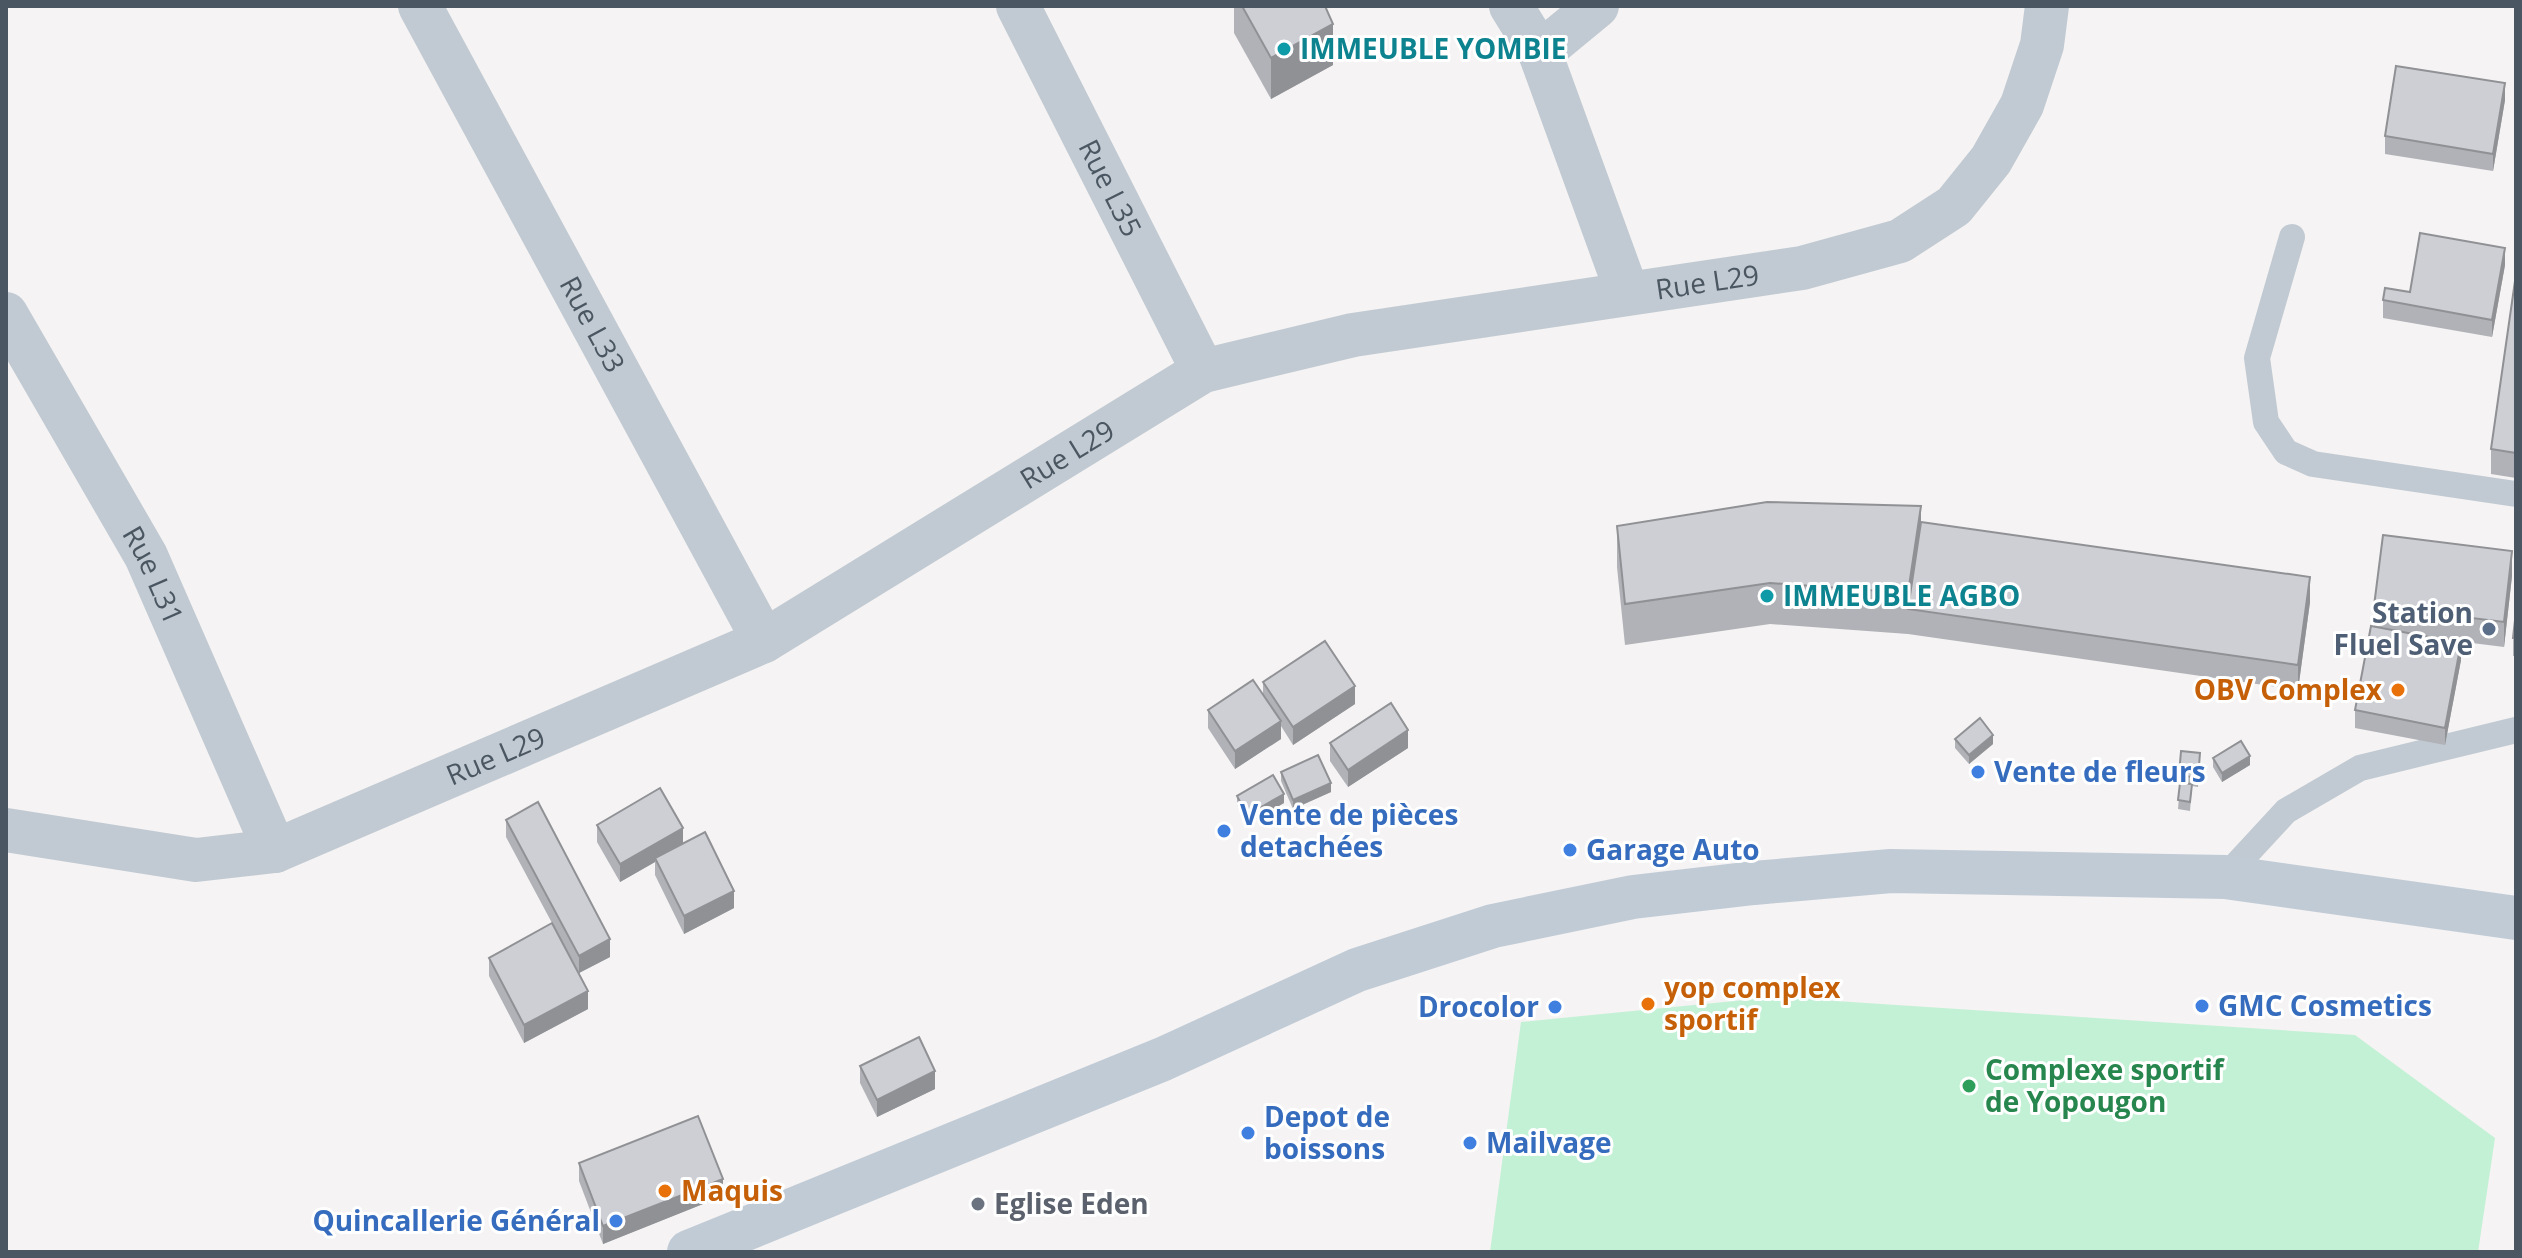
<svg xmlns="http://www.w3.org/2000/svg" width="2522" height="1258" font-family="'Open Sans',sans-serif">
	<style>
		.green { fill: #c3f1d5 }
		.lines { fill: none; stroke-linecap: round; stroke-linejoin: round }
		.service { stroke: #c1cad2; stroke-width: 26 }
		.minor { stroke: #c1cad2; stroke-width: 44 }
		.secondary { stroke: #c1cbd6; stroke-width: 44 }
		.wall { fill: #b0b2b7 }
		.shaded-wall { fill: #909195 }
		.building { fill: #cdcfd5; stroke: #909195; stroke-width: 2 }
		.culture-dot { fill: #0f9aa8; stroke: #fff; stroke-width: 3 }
		.service-dot { fill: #5c6f8a; stroke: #fff; stroke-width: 3 }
		.food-dot { fill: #e8710a; stroke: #fff; stroke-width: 3 }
		.shop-dot { fill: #3f7fe0; stroke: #fff; stroke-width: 3 }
		.leisure-dot { fill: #2e9e5b; stroke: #fff; stroke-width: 3 }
		.worship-dot { fill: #6b7280; stroke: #fff; stroke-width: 3 }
		.labels { text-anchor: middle; stroke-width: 6; stroke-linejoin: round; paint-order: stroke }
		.culture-label { font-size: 28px; font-weight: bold; fill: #0d838f; stroke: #fff; text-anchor: start }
		.street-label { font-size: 28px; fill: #4a5661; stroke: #fff }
		.service-label { font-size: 28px; font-weight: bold; fill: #4e5e75; stroke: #fff; text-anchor: end }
		.food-label { font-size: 28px; font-weight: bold; fill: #c56008; stroke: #fff; text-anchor: start }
		.shop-label { font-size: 28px; font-weight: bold; fill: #366cbe; stroke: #fff; text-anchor: start }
		.leisure-label { font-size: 28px; font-weight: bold; fill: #27864d; stroke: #fff; text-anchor: start }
		.worship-label { font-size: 28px; font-weight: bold; fill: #5b616d; stroke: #fff; text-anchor: start }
	</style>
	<rect width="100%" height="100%" fill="#f5f3f3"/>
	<path class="green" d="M1775,997L2355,1035L2495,1138L2478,1252H1490L1521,1022Z"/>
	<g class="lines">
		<g class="service">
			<path d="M2292,237L2257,358L2266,422L2286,452L2313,464L2516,494"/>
			<path d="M2225,877L2286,811L2360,768L2516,730"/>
		</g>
		<g class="minor">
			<path id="s1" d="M420,6L764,641"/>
			<path id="s2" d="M1018,6L1203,371"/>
			<path d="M1511,6L1540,53L1627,292"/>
			<path d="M1540,53L1597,6"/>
			<path id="s3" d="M6,314L146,556L275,851"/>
			<path id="s4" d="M6,830L196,860L275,851L764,641L1203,371L1353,335L1802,268L1900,241L1954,206L1991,160L2022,105L2042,45L2047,6"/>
		</g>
		<path class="secondary" d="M689,1252L1163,1059L1357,970L1493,926L1633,897L1754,883L1891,871L2225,877L2516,918"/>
	</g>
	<g class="wall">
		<path d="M1234,6H1325L1333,65L1271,99L1234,33Z"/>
		<path d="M2505,100L2493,171L2385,154V136Z"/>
		<path d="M2505,265L2492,337L2383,318V300Z"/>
		<path d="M2516,274V478L2491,474V449Z"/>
		<path d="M1921,522L2310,602L2298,690L1908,634L1770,624L1625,645L1617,567V526Z"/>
		<path d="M2512,576L2504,647L2440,639L2461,660L2445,745L2355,728V710L2374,626V606Z"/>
		<path d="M2516,611V656H2513V638Z"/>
		<path d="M1263,682L1355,704L1293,745L1281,726V739L1235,769L1208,728V710L1263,696Z"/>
		<path d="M1955,739L1993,744L1969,764L1955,748Z"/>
		<path d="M1330,743L1408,748L1348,787L1330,761Z"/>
		<path d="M2213,758L2250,765L2222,782L2213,767Z"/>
		<path d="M2200,762L2198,787L2192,786L2190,811L2178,809L2180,784L2179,775Z"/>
		<path d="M1281,772L1331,792L1293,809L1281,781Z"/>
		<path d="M1237,796L1284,803L1247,824L1237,805Z"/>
		<path d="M506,820L610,957L579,973L588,1009L524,1043L489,976V958L552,923L506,837Z"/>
		<path d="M597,825L683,844L734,908L684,934L655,875V862L620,882L597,842Z"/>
		<path d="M860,1066L935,1089L877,1117L860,1083Z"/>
		<path d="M579,1163L723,1196L603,1244L579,1181Z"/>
	</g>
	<g class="shaded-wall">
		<path d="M1333,24V65L1271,99V58Z"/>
		<path d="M2505,83V100L2493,171V154Z"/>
		<path d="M2505,248V265L2492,337V320Z"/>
		<path d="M1921,506V547L1908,609V593Z"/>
		<path d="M2512,551V576L2504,647V622Z"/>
		<path d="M2310,577V602L2298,690V665Z"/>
		<path d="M2461,643V660L2445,745V728Z"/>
		<path d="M1355,686V704L1293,745V727Z"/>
		<path d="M1281,721V739L1235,769V751Z"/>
		<path d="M1408,730V748L1348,787V770Z"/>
		<path d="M1993,735V744L1969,764V755Z"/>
		<path d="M2250,756V765L2222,782V773Z"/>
		<path d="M1331,783V792L1293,809V800Z"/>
		<path d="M1284,794V803L1247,824V815Z"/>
		<path d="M683,828V846L655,858V862L620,882V864Z"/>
		<path d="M734,891V908L684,934V916Z"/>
		<path d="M610,939V957L579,973V956Z"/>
		<path d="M588,991V1009L524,1043V1025Z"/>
		<path d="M935,1071V1089L877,1117V1100Z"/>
		<path d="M723,1179V1196L603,1244V1226Z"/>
	</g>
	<g class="building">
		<path d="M1242,6H1325L1333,24L1271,58Z"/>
		<path d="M2396,66L2505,83L2493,154L2385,136Z"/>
		<path d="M2420,233L2505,248L2492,320L2383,300L2385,288L2410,292Z"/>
		<path d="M2516,274V453L2491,449Z"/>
		<path d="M1767,502L1921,506L1908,593L1770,583L1625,604L1617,526Z"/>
		<path d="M1921,522L2310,577L2298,665L1908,609Z"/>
		<path d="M2383,535L2512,551L2504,622L2374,606Z"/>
		<path d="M2516,611V638H2513Z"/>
		<path d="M2371,626L2461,643L2445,728L2355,710Z"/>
		<path d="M1325,641L1355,686L1293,727L1263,682Z"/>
		<path d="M1253,680L1281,721L1235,751L1208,710Z"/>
		<path d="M1391,703L1408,730L1348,770L1330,743Z"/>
		<path d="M1980,718L1993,735L1969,755L1955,739Z"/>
		<path d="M2241,741L2250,756L2222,773L2213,758Z"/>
		<path d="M2181,751L2200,753L2198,778L2179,775Z"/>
		<path d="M1318,755L1331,783L1293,800L1281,772Z"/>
		<path d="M1273,775L1284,794L1247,815L1237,796Z"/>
		<path d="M2180,783L2192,784L2190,802L2178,800Z"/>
		<path d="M660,788L683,828L620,864L597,825Z"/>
		<path d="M538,802L610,939L579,956L506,820Z"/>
		<path d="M705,832L734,891L684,916L655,858Z"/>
		<path d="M552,923L588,991L524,1025L489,958Z"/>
		<path d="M919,1037L935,1071L877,1100L860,1066Z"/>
		<path d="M698,1116L723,1179L603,1226L579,1163Z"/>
	</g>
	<g class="culture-dot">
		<circle cx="1284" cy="49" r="8"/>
		<circle cx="1767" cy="596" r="8"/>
	</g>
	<circle class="service-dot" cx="2489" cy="629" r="8"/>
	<g class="food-dot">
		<circle cx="2398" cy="690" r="8"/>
		<circle cx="1648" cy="1004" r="8"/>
		<circle cx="665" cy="1191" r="8"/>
	</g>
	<g class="shop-dot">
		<circle cx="1978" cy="772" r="8"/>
		<circle cx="1224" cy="831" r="8"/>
		<circle cx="1570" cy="850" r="8"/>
		<circle cx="2202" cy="1006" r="8"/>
		<circle cx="1555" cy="1007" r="8"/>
		<circle cx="1248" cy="1133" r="8"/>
		<circle cx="1470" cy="1143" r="8"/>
		<circle cx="616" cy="1221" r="8"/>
	</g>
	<circle class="leisure-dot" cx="1969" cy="1086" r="8"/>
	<circle class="worship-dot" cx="978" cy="1204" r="8"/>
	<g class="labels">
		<g class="culture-label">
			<text x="1300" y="59">IMMEUBLE YOMBIE</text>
			<text x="1783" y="606">IMMEUBLE AGBO</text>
		</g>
		<g class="street-label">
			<text dy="10" stroke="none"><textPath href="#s2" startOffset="204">Rue L35</textPath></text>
			<text dy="10" stroke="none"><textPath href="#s4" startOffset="1832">Rue L29</textPath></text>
			<text dy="10" stroke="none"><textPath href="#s1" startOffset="362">Rue L33</textPath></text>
			<text dy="10" stroke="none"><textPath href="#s4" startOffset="1160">Rue L29</textPath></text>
			<text dy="10" stroke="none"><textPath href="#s3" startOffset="300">Rue L31</textPath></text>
			<text dy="10" stroke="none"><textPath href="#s4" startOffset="512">Rue L29</textPath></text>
		</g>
		<g class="service-label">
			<text x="2473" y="623">Station<tspan x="2473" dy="32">Fluel Save</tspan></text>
		</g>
		<g class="food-label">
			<text x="2382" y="700" text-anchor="end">OBV Complex</text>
			<text x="1664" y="998">yop complex<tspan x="1664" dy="32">sportif</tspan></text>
			<text x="681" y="1201">Maquis</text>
		</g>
		<g class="shop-label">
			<text x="1994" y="782">Vente de fleurs</text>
			<text x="1240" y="825">Vente de pièces<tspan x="1240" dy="32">detachées</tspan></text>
			<text x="1586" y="860">Garage Auto</text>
			<text x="2218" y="1016">GMC Cosmetics</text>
			<text x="1539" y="1017" text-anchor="end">Drocolor</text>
			<text x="1264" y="1127">Depot de<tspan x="1264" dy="32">boissons</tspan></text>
			<text x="1486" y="1153">Mailvage</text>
			<text x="600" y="1231" text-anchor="end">Quincallerie Général</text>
		</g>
		<g class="leisure-label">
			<text x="1985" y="1080">Complexe sportif<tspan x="1985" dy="32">de Yopougon</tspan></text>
		</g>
		<g class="worship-label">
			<text x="994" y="1214">Eglise Eden</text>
		</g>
	</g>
	<rect width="2522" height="1258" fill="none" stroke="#4a5661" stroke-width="16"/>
</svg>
